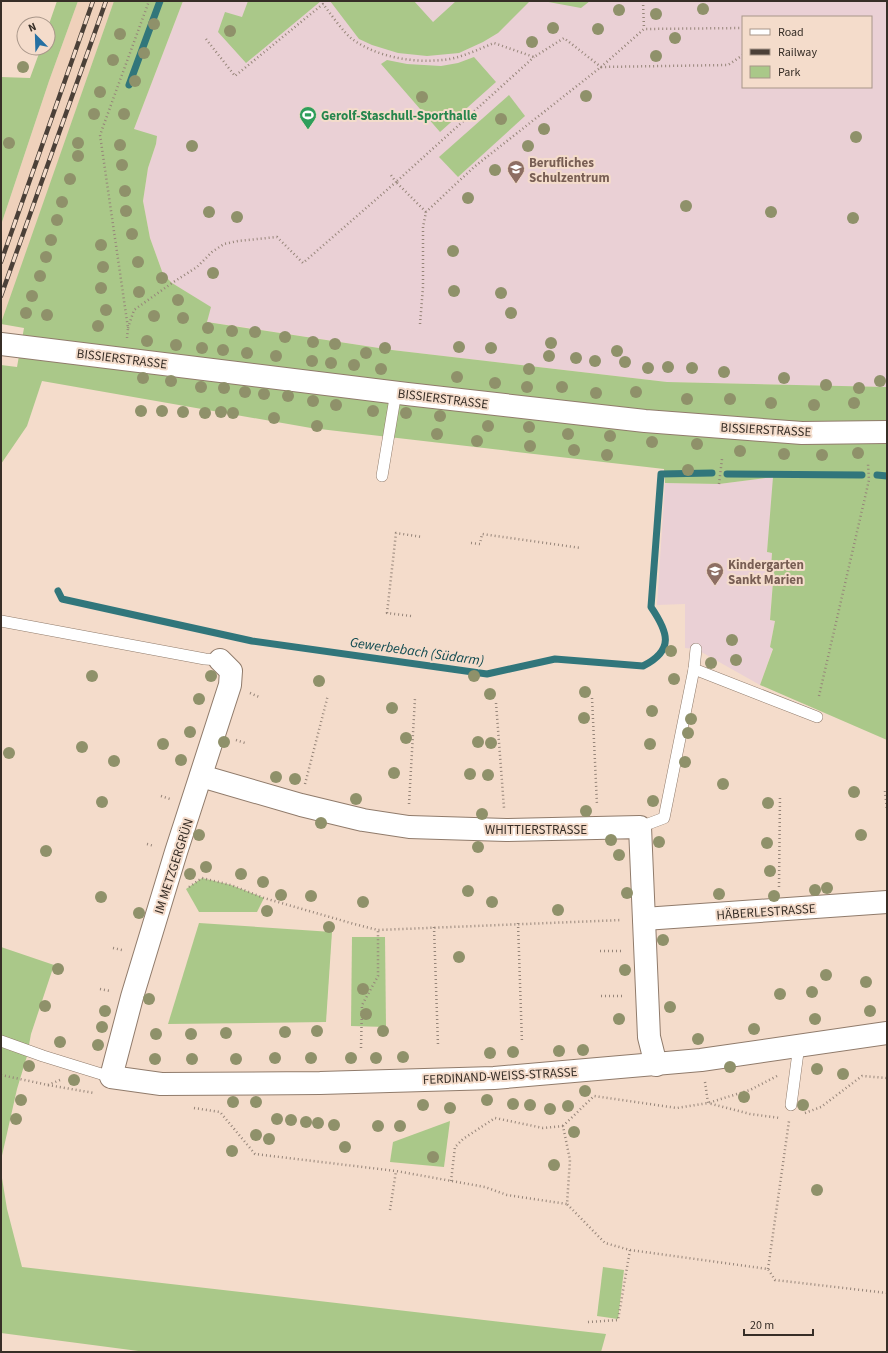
<svg xmlns="http://www.w3.org/2000/svg" width="888" height="1353" font-family="'Source Sans 3',sans-serif">
	<style>
		.built { fill: #efd1bb }
		.education { fill: #ead0d5; fill-rule: evenodd }
		.green { fill: #aac889 }
		.lines { fill: none; stroke-linecap: round; stroke-linejoin: round }
		.stream { stroke: #31767b; stroke-width: 7 }
		.lane-casing { stroke: #907b6b; stroke-width: 12 }
		.street-casing { stroke: #907b6b; stroke-width: 24 }
		.path { stroke: #968579; stroke-width: 2.5; stroke-dasharray: 1 3; stroke-linecap: butt }
		.lane { stroke: #fff; stroke-width: 11 }
		.street { stroke: #fff; stroke-width: 22 }
		.rail-casing { stroke: #4b4038; stroke-width: 4.5 }
		.rail { stroke: #f4dccb; stroke-width: 3; stroke-dasharray: 9; stroke-linecap: butt }
		.tree { fill: #8f916a }
		.labels { text-anchor: middle; stroke-width: 4; stroke-linejoin: round; paint-order: stroke }
		.leisure-label { font-size: 13px; font-weight: bold; fill: #27864d; stroke: #f4dccb; text-anchor: start }
		.education-label { font-size: 13px; font-weight: bold; fill: #785e54; stroke: #f4dccb; text-anchor: start }
		.street-label { font-size: 13px; fill: #372e27; stroke: #f4dccb }
		.water-label { font-size: 14px; font-style: italic; fill: #0f4a50; stroke: #f4dccb }
	</style>
	<rect width="100%" height="100%" fill="#f4dccb"/>
	<path class="built" d="M78,1H114L1,325V225L49,81Z"/>
	<g class="education">
		<path d="M183,1H887V387L667,382L392,350L236,326L207,322L210,307L172,283L163,274L150,238L143,201L148,168L156,144L134,129ZM743,17H871V87H743Z"/>
		<path d="M774,477L767,552L772,553L771,568L774,569L770,620L775,621L770,647L773,648L760,685L696,649L685,648V604L657,605L665,483L719,484Z"/>
	</g>
	<g class="green">
		<path d="M57,1H78L49,81L1,225V77L30,78L41,48H48V27Z"/>
		<path d="M114,1H183L134,129L157,136L156,144L148,168L143,201L150,238L163,274L172,283L211,307L207,322L392,350L667,382L887,387V740L760,685L773,649L770,647L775,621L770,620L774,569L771,568L772,553L767,552L773,477L719,484L665,483L664,469L311,428L42,381L27,426L1,464V365L17,367L24,328L1,324V323Z"/>
		<path d="M248,1H321L246,63L218,32L225,12L242,17Z"/>
		<path d="M330,1H414L433,22L456,1H530L498,33L483,42L459,53L427,56L398,53L372,45L359,39Z"/>
		<path d="M543,1H590L581,8Z"/>
		<path d="M474,57L496,82L440,132L381,64L387,60L407,64L441,66L458,63Z"/>
		<path d="M509,95L525,116L458,177L439,157Z"/>
		<path d="M202,878L231,885L264,898L257,912H199L186,889Z"/>
		<path d="M199,923L332,932L326,1022L168,1024Z"/>
		<path d="M352,937H385L386,1027L351,1026Z"/>
		<path d="M1,947L54,965L31,1034L27,1056L17,1089L1,1160Z"/>
		<path d="M450,1121L444,1167L390,1162L393,1142Z"/>
		<path d="M1,1172L7,1209L22,1267L606,1334L601,1352H146L1,1333Z"/>
		<path d="M603,1267L624,1270L618,1319L597,1316Z"/>
	</g>
	<g class="lines">
		<g class="stream">
			<path d="M129,85L160,1"/>
			<path d="M727,474L862,475"/>
			<path d="M877,475L887,476"/>
			<path d="M58,591L62,599L252,641L487,674L555,659L643,666C675,650 668,632 651,607L661,474L712,473"/>
		</g>
		<defs>
			<g id="lane">
				<path d="M382,476L396,392"/>
				<path d="M1,621L205,659L220,660"/>
				<path d="M694,669L817,717"/>
				<path d="M640,827L664,818L694,669L696,649"/>
				<path d="M1,1041L43,1056L111,1077"/>
				<path d="M791,1105L799,1045"/>
			</g>
			<g id="street">
				<path d="M1,344L407,394L645,421L802,433L887,432"/>
				<path d="M220,660L231,671L230,685L176,852L132,997L111,1077L161,1084L320,1083L494,1078L701,1060L887,1033"/>
				<path d="M201,776L301,805L363,820L409,827L506,830L640,827L649,1037L656,1065"/>
				<path d="M644,919L887,902"/>
			</g>
		</defs>
		<use href="#lane" class="lane-casing"/>
		<use href="#street" class="street-casing"/>
		<g class="path">
			<path d="M643,1L644,29"/>
			<path d="M206,39L235,76L323,4C330,13 344,33 352,39C377,57 412,63 442,60C459,59 479,49 494,43L534,57L564,38L601,67L644,29L743,28"/>
			<path d="M426,212L396,182L534,57"/>
			<path d="M420,324L423,287V227L426,212L474,167L601,67L728,65L743,55"/>
			<path d="M128,328L134,310L172,283L197,267L212,252L224,244L238,241L277,237L303,263L396,182L391,175"/>
			<path d="M127,338L128,328L100,135L149,1"/>
			<path d="M719,484L722,459"/>
			<path d="M471,543L480,544L482,534L581,548"/>
			<path d="M411,616L387,613L396,533L422,537"/>
			<path d="M250,693L259,697"/>
			<path d="M819,696L869,480L868,464"/>
			<path d="M592,698L597,805"/>
			<path d="M496,703L504,808"/>
			<path d="M236,740L245,743"/>
			<path d="M305,784L328,695"/>
			<path d="M885,791L887,811"/>
			<path d="M161,796L170,799"/>
			<path d="M409,804L415,698"/>
			<path d="M147,844L154,846"/>
			<path d="M189,887L202,878L231,885L264,898L354,924L378,930L622,920"/>
			<path d="M779,887L780,795"/>
			<path d="M518,923L522,1043"/>
			<path d="M434,927L438,1045"/>
			<path d="M113,948L122,950"/>
			<path d="M600,951H624"/>
			<path d="M100,989L110,991"/>
			<path d="M601,996H624"/>
			<path d="M361,1048L362,1005L378,976V930"/>
			<path d="M1,1075L48,1085L60,1080"/>
			<path d="M777,1076L750,1090L708,1103L677,1108L594,1096L563,1126L570,1160L567,1204L605,1243L630,1250L768,1269L775,1280L887,1293"/>
			<path d="M705,1082L708,1103L750,1114L780,1118"/>
			<path d="M48,1085L94,1093"/>
			<path d="M194,1108L220,1112L255,1154L396,1171L485,1187L507,1195L567,1204"/>
			<path d="M805,1113L821,1107L862,1076L887,1078"/>
			<path d="M451,1181L455,1147L463,1139L495,1118L543,1128L563,1126"/>
			<path d="M390,1210L396,1171"/>
			<path d="M768,1269L789,1121"/>
			<path d="M588,1322L618,1320L630,1250"/>
		</g>
		<use href="#lane" class="lane"/>
		<use href="#street" class="street"/>
		<defs>
			<g id="rail">
				<path d="M1,262L93,1"/>
				<path d="M1,296L106,1"/>
			</g>
		</defs>
		<use href="#rail" class="rail-casing"/>
		<use href="#rail" class="rail"/>
	</g>
	<g class="tree">
		<circle cx="703" cy="9" r="6"/>
		<circle cx="619" cy="10" r="6"/>
		<circle cx="656" cy="14" r="6"/>
		<circle cx="154" cy="24" r="6"/>
		<circle cx="553" cy="28" r="6"/>
		<circle cx="598" cy="29" r="6"/>
		<circle cx="230" cy="31" r="6"/>
		<circle cx="120" cy="34" r="6"/>
		<circle cx="675" cy="38" r="6"/>
		<circle cx="532" cy="42" r="6"/>
		<circle cx="144" cy="53" r="6"/>
		<circle cx="656" cy="56" r="6"/>
		<circle cx="113" cy="60" r="6"/>
		<circle cx="23" cy="67" r="6"/>
		<circle cx="135" cy="81" r="6"/>
		<circle cx="100" cy="92" r="6"/>
		<circle cx="586" cy="96" r="6"/>
		<circle cx="422" cy="97" r="6"/>
		<circle cx="94" cy="114" r="6"/>
		<circle cx="124" cy="114" r="6"/>
		<circle cx="501" cy="119" r="6"/>
		<circle cx="544" cy="129" r="6"/>
		<circle cx="856" cy="137" r="6"/>
		<circle cx="9" cy="143" r="6"/>
		<circle cx="78" cy="143" r="6"/>
		<circle cx="120" cy="145" r="6"/>
		<circle cx="192" cy="146" r="6"/>
		<circle cx="528" cy="146" r="6"/>
		<circle cx="78" cy="156" r="6"/>
		<circle cx="122" cy="165" r="6"/>
		<circle cx="495" cy="170" r="6"/>
		<circle cx="70" cy="179" r="6"/>
		<circle cx="125" cy="191" r="6"/>
		<circle cx="468" cy="198" r="6"/>
		<circle cx="62" cy="202" r="6"/>
		<circle cx="686" cy="206" r="6"/>
		<circle cx="126" cy="211" r="6"/>
		<circle cx="209" cy="212" r="6"/>
		<circle cx="771" cy="212" r="6"/>
		<circle cx="237" cy="217" r="6"/>
		<circle cx="853" cy="218" r="6"/>
		<circle cx="57" cy="220" r="6"/>
		<circle cx="132" cy="234" r="6"/>
		<circle cx="51" cy="240" r="6"/>
		<circle cx="101" cy="245" r="6"/>
		<circle cx="453" cy="251" r="6"/>
		<circle cx="46" cy="257" r="6"/>
		<circle cx="138" cy="262" r="6"/>
		<circle cx="103" cy="267" r="6"/>
		<circle cx="213" cy="273" r="6"/>
		<circle cx="40" cy="276" r="6"/>
		<circle cx="162" cy="278" r="6"/>
		<circle cx="101" cy="288" r="6"/>
		<circle cx="454" cy="291" r="6"/>
		<circle cx="139" cy="292" r="6"/>
		<circle cx="501" cy="293" r="6"/>
		<circle cx="32" cy="296" r="6"/>
		<circle cx="178" cy="300" r="6"/>
		<circle cx="106" cy="310" r="6"/>
		<circle cx="26" cy="313" r="6"/>
		<circle cx="511" cy="313" r="6"/>
		<circle cx="47" cy="315" r="6"/>
		<circle cx="154" cy="316" r="6"/>
		<circle cx="183" cy="318" r="6"/>
		<circle cx="98" cy="326" r="6"/>
		<circle cx="208" cy="328" r="6"/>
		<circle cx="232" cy="331" r="6"/>
		<circle cx="255" cy="332" r="6"/>
		<circle cx="285" cy="337" r="6"/>
		<circle cx="147" cy="341" r="6"/>
		<circle cx="313" cy="342" r="6"/>
		<circle cx="551" cy="343" r="6"/>
		<circle cx="335" cy="344" r="6"/>
		<circle cx="176" cy="345" r="6"/>
		<circle cx="459" cy="347" r="6"/>
		<circle cx="202" cy="348" r="6"/>
		<circle cx="385" cy="348" r="6"/>
		<circle cx="491" cy="348" r="6"/>
		<circle cx="223" cy="350" r="6"/>
		<circle cx="617" cy="351" r="6"/>
		<circle cx="247" cy="353" r="6"/>
		<circle cx="366" cy="353" r="6"/>
		<circle cx="276" cy="356" r="6"/>
		<circle cx="549" cy="356" r="6"/>
		<circle cx="576" cy="358" r="6"/>
		<circle cx="312" cy="361" r="6"/>
		<circle cx="595" cy="361" r="6"/>
		<circle cx="625" cy="362" r="6"/>
		<circle cx="331" cy="363" r="6"/>
		<circle cx="354" cy="365" r="6"/>
		<circle cx="668" cy="367" r="6"/>
		<circle cx="648" cy="368" r="6"/>
		<circle cx="692" cy="368" r="6"/>
		<circle cx="381" cy="369" r="6"/>
		<circle cx="529" cy="369" r="6"/>
		<circle cx="724" cy="372" r="6"/>
		<circle cx="457" cy="377" r="6"/>
		<circle cx="143" cy="378" r="6"/>
		<circle cx="784" cy="378" r="6"/>
		<circle cx="171" cy="381" r="6"/>
		<circle cx="880" cy="381" r="6"/>
		<circle cx="495" cy="383" r="6"/>
		<circle cx="826" cy="385" r="6"/>
		<circle cx="201" cy="387" r="6"/>
		<circle cx="527" cy="387" r="6"/>
		<circle cx="562" cy="387" r="6"/>
		<circle cx="224" cy="388" r="6"/>
		<circle cx="859" cy="388" r="6"/>
		<circle cx="245" cy="392" r="6"/>
		<circle cx="636" cy="392" r="6"/>
		<circle cx="596" cy="393" r="6"/>
		<circle cx="264" cy="394" r="6"/>
		<circle cx="288" cy="396" r="6"/>
		<circle cx="687" cy="399" r="6"/>
		<circle cx="730" cy="399" r="6"/>
		<circle cx="313" cy="401" r="6"/>
		<circle cx="771" cy="403" r="6"/>
		<circle cx="854" cy="403" r="6"/>
		<circle cx="336" cy="405" r="6"/>
		<circle cx="814" cy="405" r="6"/>
		<circle cx="141" cy="411" r="6"/>
		<circle cx="162" cy="411" r="6"/>
		<circle cx="373" cy="411" r="6"/>
		<circle cx="183" cy="412" r="6"/>
		<circle cx="221" cy="412" r="6"/>
		<circle cx="205" cy="413" r="6"/>
		<circle cx="233" cy="413" r="6"/>
		<circle cx="406" cy="413" r="6"/>
		<circle cx="440" cy="416" r="6"/>
		<circle cx="274" cy="418" r="6"/>
		<circle cx="317" cy="426" r="6"/>
		<circle cx="488" cy="426" r="6"/>
		<circle cx="529" cy="427" r="6"/>
		<circle cx="437" cy="434" r="6"/>
		<circle cx="568" cy="434" r="6"/>
		<circle cx="610" cy="436" r="6"/>
		<circle cx="477" cy="441" r="6"/>
		<circle cx="652" cy="442" r="6"/>
		<circle cx="697" cy="444" r="6"/>
		<circle cx="530" cy="446" r="6"/>
		<circle cx="574" cy="450" r="6"/>
		<circle cx="740" cy="451" r="6"/>
		<circle cx="858" cy="453" r="6"/>
		<circle cx="784" cy="454" r="6"/>
		<circle cx="607" cy="455" r="6"/>
		<circle cx="822" cy="455" r="6"/>
		<circle cx="688" cy="470" r="6"/>
		<circle cx="732" cy="640" r="6"/>
		<circle cx="671" cy="651" r="6"/>
		<circle cx="736" cy="660" r="6"/>
		<circle cx="711" cy="663" r="6"/>
		<circle cx="92" cy="676" r="6"/>
		<circle cx="211" cy="676" r="6"/>
		<circle cx="474" cy="676" r="6"/>
		<circle cx="674" cy="679" r="6"/>
		<circle cx="319" cy="681" r="6"/>
		<circle cx="585" cy="692" r="6"/>
		<circle cx="490" cy="694" r="6"/>
		<circle cx="199" cy="699" r="6"/>
		<circle cx="392" cy="708" r="6"/>
		<circle cx="652" cy="711" r="6"/>
		<circle cx="584" cy="718" r="6"/>
		<circle cx="691" cy="719" r="6"/>
		<circle cx="190" cy="732" r="6"/>
		<circle cx="688" cy="733" r="6"/>
		<circle cx="406" cy="738" r="6"/>
		<circle cx="224" cy="742" r="6"/>
		<circle cx="478" cy="742" r="6"/>
		<circle cx="491" cy="743" r="6"/>
		<circle cx="163" cy="744" r="6"/>
		<circle cx="650" cy="744" r="6"/>
		<circle cx="82" cy="747" r="6"/>
		<circle cx="9" cy="753" r="6"/>
		<circle cx="181" cy="760" r="6"/>
		<circle cx="114" cy="761" r="6"/>
		<circle cx="685" cy="762" r="6"/>
		<circle cx="394" cy="773" r="6"/>
		<circle cx="470" cy="774" r="6"/>
		<circle cx="488" cy="775" r="6"/>
		<circle cx="276" cy="777" r="6"/>
		<circle cx="295" cy="779" r="6"/>
		<circle cx="723" cy="784" r="6"/>
		<circle cx="854" cy="792" r="6"/>
		<circle cx="356" cy="799" r="6"/>
		<circle cx="653" cy="801" r="6"/>
		<circle cx="102" cy="802" r="6"/>
		<circle cx="768" cy="803" r="6"/>
		<circle cx="586" cy="811" r="6"/>
		<circle cx="482" cy="814" r="6"/>
		<circle cx="321" cy="823" r="6"/>
		<circle cx="199" cy="835" r="6"/>
		<circle cx="861" cy="835" r="6"/>
		<circle cx="611" cy="840" r="6"/>
		<circle cx="659" cy="842" r="6"/>
		<circle cx="767" cy="843" r="6"/>
		<circle cx="478" cy="847" r="6"/>
		<circle cx="46" cy="851" r="6"/>
		<circle cx="619" cy="855" r="6"/>
		<circle cx="206" cy="867" r="6"/>
		<circle cx="770" cy="871" r="6"/>
		<circle cx="190" cy="874" r="6"/>
		<circle cx="241" cy="874" r="6"/>
		<circle cx="263" cy="882" r="6"/>
		<circle cx="827" cy="888" r="6"/>
		<circle cx="815" cy="890" r="6"/>
		<circle cx="468" cy="891" r="6"/>
		<circle cx="627" cy="893" r="6"/>
		<circle cx="719" cy="894" r="6"/>
		<circle cx="281" cy="895" r="6"/>
		<circle cx="311" cy="896" r="6"/>
		<circle cx="774" cy="896" r="6"/>
		<circle cx="101" cy="897" r="6"/>
		<circle cx="363" cy="902" r="6"/>
		<circle cx="492" cy="902" r="6"/>
		<circle cx="558" cy="910" r="6"/>
		<circle cx="267" cy="911" r="6"/>
		<circle cx="139" cy="913" r="6"/>
		<circle cx="329" cy="927" r="6"/>
		<circle cx="663" cy="940" r="6"/>
		<circle cx="459" cy="957" r="6"/>
		<circle cx="58" cy="969" r="6"/>
		<circle cx="625" cy="970" r="6"/>
		<circle cx="826" cy="975" r="6"/>
		<circle cx="866" cy="982" r="6"/>
		<circle cx="363" cy="989" r="6"/>
		<circle cx="812" cy="992" r="6"/>
		<circle cx="780" cy="994" r="6"/>
		<circle cx="149" cy="999" r="6"/>
		<circle cx="45" cy="1006" r="6"/>
		<circle cx="670" cy="1007" r="6"/>
		<circle cx="105" cy="1011" r="6"/>
		<circle cx="870" cy="1011" r="6"/>
		<circle cx="366" cy="1014" r="6"/>
		<circle cx="619" cy="1019" r="6"/>
		<circle cx="815" cy="1019" r="6"/>
		<circle cx="102" cy="1027" r="6"/>
		<circle cx="754" cy="1029" r="6"/>
		<circle cx="317" cy="1031" r="6"/>
		<circle cx="383" cy="1031" r="6"/>
		<circle cx="285" cy="1032" r="6"/>
		<circle cx="226" cy="1033" r="6"/>
		<circle cx="156" cy="1034" r="6"/>
		<circle cx="191" cy="1034" r="6"/>
		<circle cx="698" cy="1039" r="6"/>
		<circle cx="60" cy="1042" r="6"/>
		<circle cx="98" cy="1045" r="6"/>
		<circle cx="583" cy="1050" r="6"/>
		<circle cx="559" cy="1051" r="6"/>
		<circle cx="513" cy="1052" r="6"/>
		<circle cx="490" cy="1053" r="6"/>
		<circle cx="403" cy="1057" r="6"/>
		<circle cx="275" cy="1058" r="6"/>
		<circle cx="311" cy="1058" r="6"/>
		<circle cx="351" cy="1058" r="6"/>
		<circle cx="376" cy="1058" r="6"/>
		<circle cx="155" cy="1059" r="6"/>
		<circle cx="192" cy="1059" r="6"/>
		<circle cx="236" cy="1059" r="6"/>
		<circle cx="29" cy="1066" r="6"/>
		<circle cx="730" cy="1067" r="6"/>
		<circle cx="817" cy="1069" r="6"/>
		<circle cx="843" cy="1074" r="6"/>
		<circle cx="74" cy="1080" r="6"/>
		<circle cx="585" cy="1091" r="6"/>
		<circle cx="744" cy="1097" r="6"/>
		<circle cx="21" cy="1100" r="6"/>
		<circle cx="487" cy="1100" r="6"/>
		<circle cx="233" cy="1102" r="6"/>
		<circle cx="256" cy="1102" r="6"/>
		<circle cx="513" cy="1104" r="6"/>
		<circle cx="423" cy="1105" r="6"/>
		<circle cx="530" cy="1105" r="6"/>
		<circle cx="803" cy="1105" r="6"/>
		<circle cx="568" cy="1106" r="6"/>
		<circle cx="450" cy="1108" r="6"/>
		<circle cx="550" cy="1109" r="6"/>
		<circle cx="16" cy="1119" r="6"/>
		<circle cx="277" cy="1119" r="6"/>
		<circle cx="291" cy="1120" r="6"/>
		<circle cx="306" cy="1122" r="6"/>
		<circle cx="318" cy="1123" r="6"/>
		<circle cx="334" cy="1125" r="6"/>
		<circle cx="378" cy="1126" r="6"/>
		<circle cx="400" cy="1126" r="6"/>
		<circle cx="574" cy="1132" r="6"/>
		<circle cx="256" cy="1135" r="6"/>
		<circle cx="269" cy="1139" r="6"/>
		<circle cx="345" cy="1147" r="6"/>
		<circle cx="232" cy="1151" r="6"/>
		<circle cx="433" cy="1157" r="6"/>
		<circle cx="554" cy="1165" r="6"/>
		<circle cx="817" cy="1190" r="6"/>
	</g>
	<defs>
		<symbol id="stadium-pin" viewBox="-11 -11 22 30"><path d="M0 17L-7.5 6A9.5 9.5 0 1 1 7.5 6Z" fill="#2e9e5b" stroke="#f4dccb"/><path d="M0-5a6.5 5 0 1 0 0 10a6.5 5 0 1 0 0-10ZM-3.5-1.8h7v3.6h-7Z" fill="#fff"/></symbol>
		<symbol id="school-pin" viewBox="-11 -11 22 30"><path d="M0 17L-7.5 6A9.5 9.5 0 1 1 7.5 6Z" fill="#8d6e63" stroke="#f4dccb"/><path d="M0-5L7-2L0 1L-7-2ZM-4 1L0 2.5L4 1V4Q0 6-4 4Z" fill="#fff"/></symbol>
	</defs>
	<g fill-rule="evenodd">
		<use href="#stadium-pin" x="298" y="105" width="20" height="27"/>
		<use href="#school-pin" x="506" y="159" width="20" height="27"/>
		<use href="#school-pin" x="705" y="561" width="20" height="27"/>
	</g>
	<g class="labels">
		<g class="leisure-label">
			<text x="321" y="120">Gerolf-Staschull-Sporthalle</text>
		</g>
		<g class="education-label">
			<text x="529" y="167">Berufliches<tspan x="529" dy="15">Schulzentrum</tspan></text>
			<text x="728" y="569">Kindergarten<tspan x="728" dy="15">Sankt Marien</tspan></text>
		</g>
		<g class="street-label">
			<text transform="translate(122 358) rotate(7)" y="5">BISSIERSTRASSE</text>
			<text transform="translate(443 398) rotate(7)" y="5">BISSIERSTRASSE</text>
			<text transform="translate(766 429) rotate(3)" y="5">BISSIERSTRASSE</text>
			<text x="536" y="834">WHITTIERSTRASSE</text>
			<text transform="translate(173 866) rotate(-72)" y="5">IM METZGERGRÜN</text>
			<text transform="translate(766 911) rotate(-4)" y="5">HÄBERLESTRASSE</text>
			<text transform="translate(500 1075) rotate(-3)" y="5">FERDINAND-WEISS-STRASSE</text>
		</g>
		<g class="water-label">
			<text transform="translate(417 651) rotate(8)" y="5">Gewerbebach (Südarm)</text>
		</g>
	</g>
	<rect width="888" height="1353" fill="none" stroke="#372e27" stroke-width="4"/>
	<rect x="742" y="16" width="130" height="72" fill="#f4dccb" stroke="#a89689"/>
	<rect x="750" y="29" width="20" height="6" fill="#ffffff" stroke="#a89689"/>
	<text x="778" y="36" font-size="12" fill="#372e27">Road</text>
	<rect x="750" y="49" width="20" height="6" fill="#4b4038" stroke="#a89689"/>
	<text x="778" y="56" font-size="12" fill="#372e27">Railway</text>
	<rect x="750" y="66" width="20" height="12" fill="#aac889" stroke="#a89689"/>
	<text x="778" y="76" font-size="12" fill="#372e27">Park</text>
	<g transform="translate(36 36) rotate(337)"><circle r="19" fill="#f4dccb" stroke="#a89689"/>
	<path d="M0-3L7 15L0 10L-7 15Z" fill="#2570a3"/>
	<text y="-6" font-size="11" font-weight="bold" text-anchor="middle" fill="#372e27">N</text>
	</g>
	<path d="M744 1329v6h69v-6" fill="none" stroke="#372e27" stroke-width="2"/>
	<text x="750" y="1329" font-size="12" fill="#372e27" stroke="#f4dccb" stroke-width="3" paint-order="stroke">20 m</text>
</svg>
